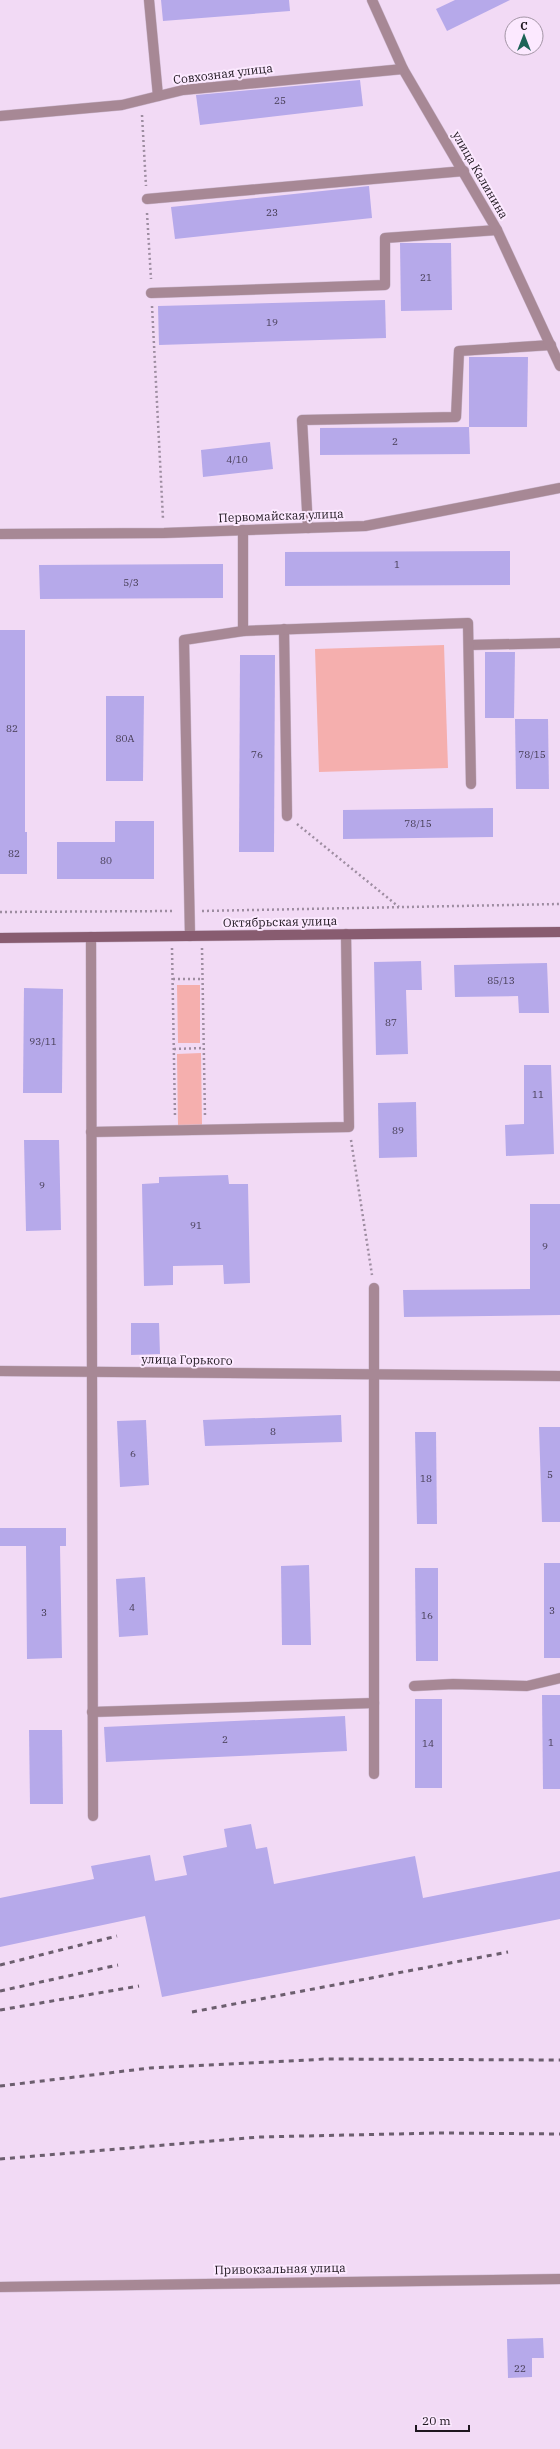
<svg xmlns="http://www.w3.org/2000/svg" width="560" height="2449" font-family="'IBM Plex Serif',serif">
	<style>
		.green { fill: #f5afae }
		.building { fill: #b6a9ea }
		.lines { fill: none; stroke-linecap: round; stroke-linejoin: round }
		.service-casing { stroke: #ccb7ce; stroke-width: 11 }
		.minor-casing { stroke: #ccb7ce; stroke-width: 11 }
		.tertiary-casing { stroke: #ccb7ce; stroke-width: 11 }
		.secondary-casing { stroke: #ccb7ce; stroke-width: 11 }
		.path { stroke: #9e8da1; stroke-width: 2.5; stroke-dasharray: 2 3; stroke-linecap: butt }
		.service { stroke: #a78895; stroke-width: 10 }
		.minor { stroke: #a78895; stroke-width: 10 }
		.tertiary { stroke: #a78895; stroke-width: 10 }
		.secondary { stroke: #885c70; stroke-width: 10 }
		.rail { stroke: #6c5e6e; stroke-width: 3; stroke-dasharray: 5 5; stroke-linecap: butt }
		.labels { text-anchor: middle; stroke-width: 4; stroke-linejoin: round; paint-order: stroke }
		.number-label { font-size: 10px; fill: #443b52 }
		.street-label { font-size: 12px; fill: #1e161f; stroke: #fce9ff }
	</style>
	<rect width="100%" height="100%" fill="#f2daf5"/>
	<g class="green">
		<path d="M444,645L448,768L319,772L315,649Z"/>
		<path d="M177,985H200V1043H178Z"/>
		<path d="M201,1053L202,1125H178L177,1054Z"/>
	</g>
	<g class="building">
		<path d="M161,0H289L290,11L163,21Z"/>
		<path d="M455,0H510L447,31L436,9Z"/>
		<path d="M360,80L363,106L200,125L196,95Z"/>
		<path d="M369,186L372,218L175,239L171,207Z"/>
		<path d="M400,243H451L452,310L401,311Z"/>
		<path d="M385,300L386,338L159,345L158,306Z"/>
		<path d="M469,357H528L527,427H469Z"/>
		<path d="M469,427L470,454L320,455V428Z"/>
		<path d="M270,442L273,469L203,477L201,450Z"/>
		<path d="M510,551V585L285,586V552Z"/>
		<path d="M223,564V598L40,599L39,565Z"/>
		<path d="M0,630H25V832H27V874H0Z"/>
		<path d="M485,652H515L514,718H485Z"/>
		<path d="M240,655H275L274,852H239Z"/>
		<path d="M106,696H144L143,781H106Z"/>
		<path d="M515,719H548L549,789H516Z"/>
		<path d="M493,808V837L343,839V810Z"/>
		<path d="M115,821H154V879H57V842H115Z"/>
		<path d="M421,961L422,990H406L408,1054L376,1055L374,962Z"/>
		<path d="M547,963L549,1013H519L518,996L455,997L454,965Z"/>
		<path d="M24,988L63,989L62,1093H23Z"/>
		<path d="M524,1065H551L554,1154L506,1156L505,1125L524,1124Z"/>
		<path d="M416,1102L417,1157L379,1158L378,1103Z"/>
		<path d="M24,1140H59L61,1230L26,1231Z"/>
		<path d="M228,1175L229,1184H248L250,1283L224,1284L223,1265L173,1266V1285L144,1286L142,1184L159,1183V1177Z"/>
		<path d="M530,1204H560V1315L404,1317L403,1290L530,1289Z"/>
		<path d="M131,1323H159L160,1354L131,1355Z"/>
		<path d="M341,1415L342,1442L205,1446L203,1420Z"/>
		<path d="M146,1420L149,1485L120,1487L117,1421Z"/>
		<path d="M539,1427H560V1522H542Z"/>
		<path d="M415,1432H436L437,1524H417Z"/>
		<path d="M0,1528H66V1546H60L62,1658L27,1659L26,1546H0Z"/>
		<rect x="544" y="1563" width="16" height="95"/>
		<path d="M309,1565L311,1645H282L281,1566Z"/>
		<path d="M415,1568H438V1661H416Z"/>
		<path d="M145,1577L148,1635L119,1637L116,1579Z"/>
		<path d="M542,1695H560V1789H543Z"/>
		<rect x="415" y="1699" width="27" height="89"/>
		<path d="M345,1716L347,1751L106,1762L104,1727Z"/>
		<path d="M29,1730H62L63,1804H30Z"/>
		<path d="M251,1824L256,1849L267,1847L274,1884L415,1856L423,1898L560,1871V1919L162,1997L145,1916L0,1947V1898L94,1879L91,1866L150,1855L155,1881L187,1875L183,1856L227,1847L224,1829Z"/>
		<path d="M543,2338L544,2358H532V2377L508,2378L507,2339Z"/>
	</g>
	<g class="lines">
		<defs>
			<g id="service">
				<path d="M149,0L158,96"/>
				<path d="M147,199L464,171"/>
				<path d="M151,293L385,285V238L497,230"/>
				<path d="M308,528L302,420L456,417L459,351L551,345"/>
				<path d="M243,530V631"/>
				<path d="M284,629L287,816"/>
				<path d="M469,645L560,643"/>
				<path d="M190,936L184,640L243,631L468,623L471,784"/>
				<path d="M91,1132L349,1127L346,934"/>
				<path d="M414,1686L453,1684L527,1686L560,1678"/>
				<path d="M92,1712L374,1703"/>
				<path d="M374,1774V1288"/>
			</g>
			<g id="minor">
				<path d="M372,0L403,69L497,230L560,366"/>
				<path d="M0,116L122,105L183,90L403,69"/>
				<path d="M0,534L164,533L365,526L560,488"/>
				<path d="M91,937L93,1816"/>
				<path d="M0,1371L560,1376"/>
			</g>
			<path id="tertiary" d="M0,2287L560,2279"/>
			<path id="secondary" d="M0,938L560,932"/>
		</defs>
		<use href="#service" class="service-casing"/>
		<use href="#minor" class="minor-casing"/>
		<use href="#tertiary" class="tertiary-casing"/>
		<use href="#secondary" class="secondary-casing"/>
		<g class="path">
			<path d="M142,115L146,186"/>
			<path d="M147,213L151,279"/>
			<path d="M152,306L163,519"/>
			<path d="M297,824L399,907"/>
			<path d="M202,911L560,904"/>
			<path d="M0,912L175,911"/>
			<path d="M172,948L175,1117"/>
			<path d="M202,948L205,1117"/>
			<path d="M173,979H203"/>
			<path d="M174,1049L204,1048"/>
			<path d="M351,1140L372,1275"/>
		</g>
		<use href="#service" class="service"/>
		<use href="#minor" class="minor"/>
		<use href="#tertiary" class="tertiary"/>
		<use href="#secondary" class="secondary"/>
		<g class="rail">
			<path d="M0,1965L117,1936"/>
			<path d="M0,1991L118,1965"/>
			<path d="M0,2010L139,1986"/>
			<path d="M192,2012L508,1952"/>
			<path d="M0,2086L150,2068L326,2059L560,2060"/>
			<path d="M0,2159L259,2137L439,2133L560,2134"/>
		</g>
	</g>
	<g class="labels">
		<g class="number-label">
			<text x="280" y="104">25</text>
			<text x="272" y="216">23</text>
			<text x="426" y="281">21</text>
			<text x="272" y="326">19</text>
			<text x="395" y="445">2</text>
			<text x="237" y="463">4/10</text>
			<text x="397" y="568">1</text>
			<text x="131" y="586">5/3</text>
			<text x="12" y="732">82</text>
			<text x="125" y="742">80А</text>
			<text x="257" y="758">76</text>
			<text x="532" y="758">78/15</text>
			<text x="418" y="827">78/15</text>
			<text x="14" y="857">82</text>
			<text x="106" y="864">80</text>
			<text x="501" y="984">85/13</text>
			<text x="391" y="1026">87</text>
			<text x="43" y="1045">93/11</text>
			<text x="538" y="1098">11</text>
			<text x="398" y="1134">89</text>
			<text x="42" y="1189">9</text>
			<text x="196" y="1229">91</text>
			<text x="545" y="1250">9</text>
			<text x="273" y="1435">8</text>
			<text x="133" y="1457">6</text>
			<text x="550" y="1478">5</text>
			<text x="426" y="1482">18</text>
			<text x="132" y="1611">4</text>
			<text x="552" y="1614">3</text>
			<text x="44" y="1616">3</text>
			<text x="427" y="1619">16</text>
			<text x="225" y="1743">2</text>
			<text x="551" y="1746">1</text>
			<text x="428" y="1747">14</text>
			<text x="520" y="2372">22</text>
		</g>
		<g class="street-label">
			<text transform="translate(223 74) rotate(-7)" y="4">Совхозная улица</text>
			<text transform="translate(480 175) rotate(60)" y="4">улица Калинина</text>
			<text transform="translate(281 516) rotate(-2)" y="4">Первомайская улица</text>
			<text transform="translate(280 922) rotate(-1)" y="4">Октябрьская улица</text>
			<text transform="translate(187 1360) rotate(1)" y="4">улица Горького</text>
			<text transform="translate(280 2269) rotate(-1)" y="4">Привокзальная улица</text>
		</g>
	</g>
	<g transform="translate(524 36)"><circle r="19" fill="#fce9ff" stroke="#a395a5"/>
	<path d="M0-3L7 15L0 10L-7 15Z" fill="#1c6357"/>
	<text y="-6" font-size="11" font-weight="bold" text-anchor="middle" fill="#1e161f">С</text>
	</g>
	<path d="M416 2425v6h53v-6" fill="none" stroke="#1e161f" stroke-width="2"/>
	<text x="422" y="2425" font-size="12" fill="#1e161f" stroke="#fce9ff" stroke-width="3" paint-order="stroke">20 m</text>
</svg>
